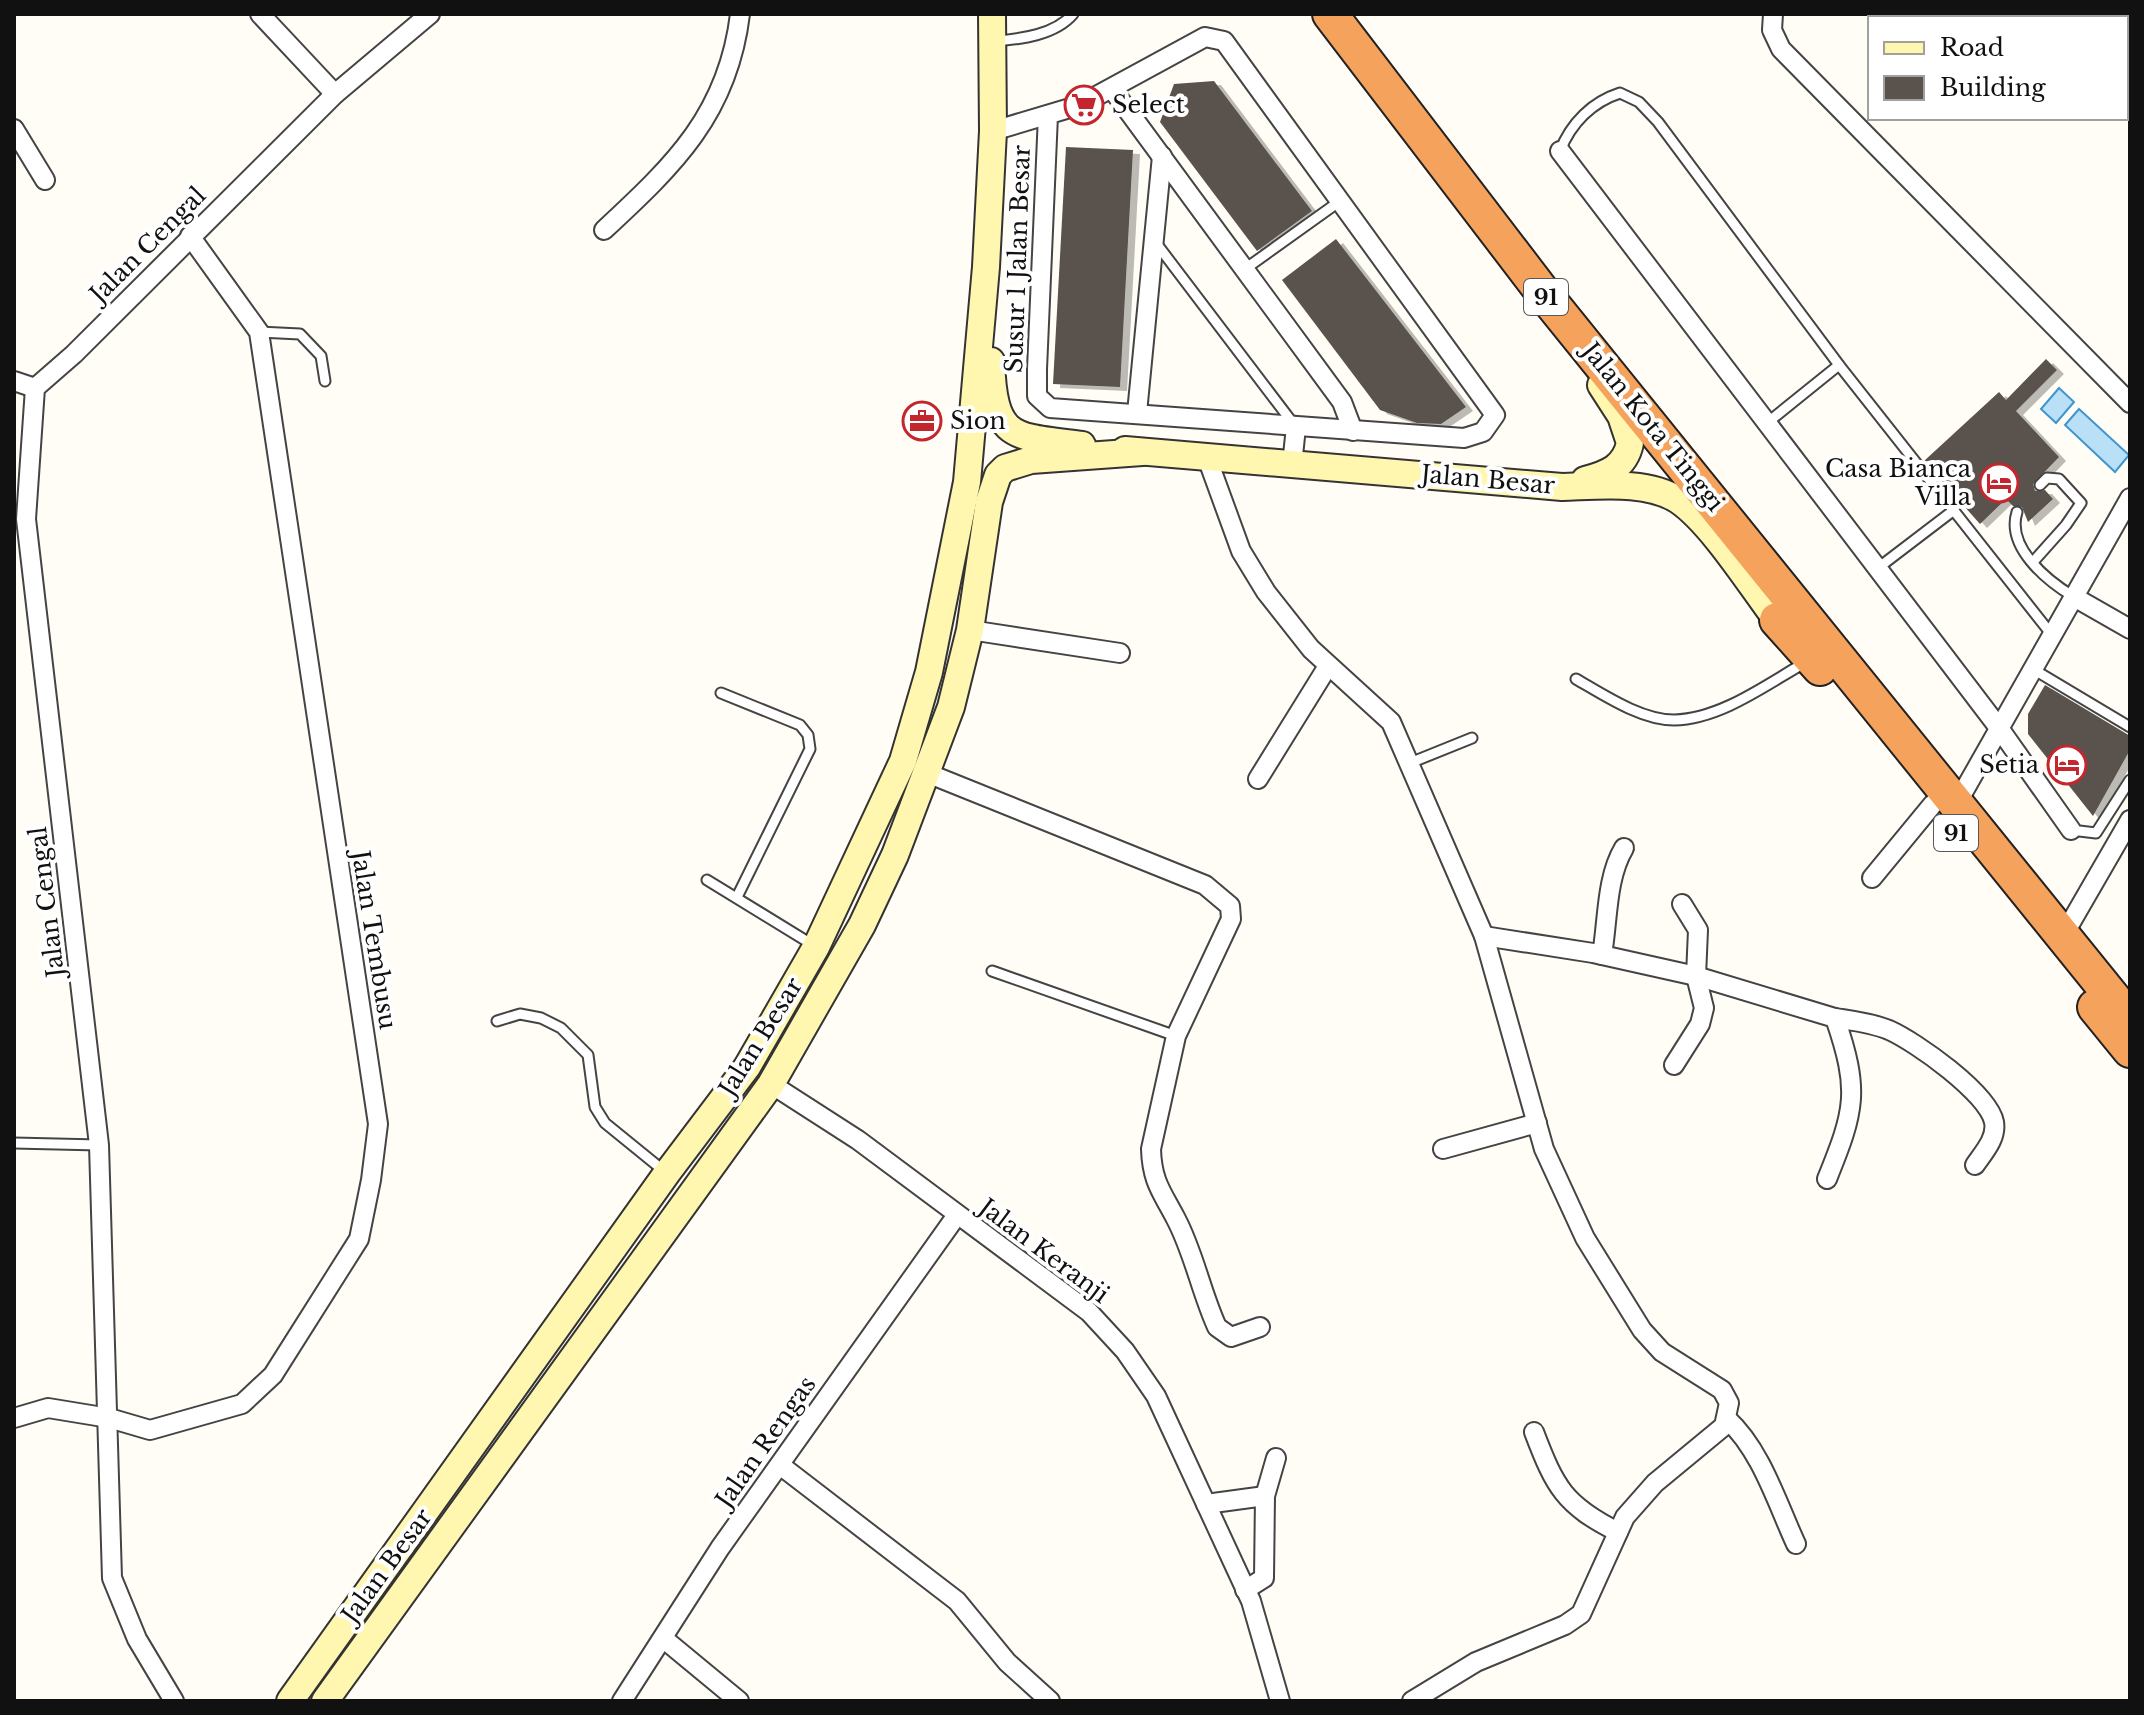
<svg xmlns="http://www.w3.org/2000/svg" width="2144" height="1715" font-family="'Libre Baskerville',serif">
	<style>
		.water { fill: #b9e0f7; stroke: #3f96cf; stroke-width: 2 }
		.building { fill: #5a524d; filter: url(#shadow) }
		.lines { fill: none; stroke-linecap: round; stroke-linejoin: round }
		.lane-casing { stroke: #444; stroke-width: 13 }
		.street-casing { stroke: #444; stroke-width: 22 }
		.secondary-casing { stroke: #333; stroke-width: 30 }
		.highway-casing { stroke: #222; stroke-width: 38 }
		.lane { stroke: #fff; stroke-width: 9 }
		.street { stroke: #fff; stroke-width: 18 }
		.secondary { stroke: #fff6b0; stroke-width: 26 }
		.highway { stroke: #f5a25d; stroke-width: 34 }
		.labels { text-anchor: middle; stroke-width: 8; stroke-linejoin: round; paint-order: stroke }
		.shield { fill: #fff; stroke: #585858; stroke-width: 2 }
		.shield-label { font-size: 22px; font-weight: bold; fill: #111 }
		.poi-label { font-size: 24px; fill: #111; stroke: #fff; text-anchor: start }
		.street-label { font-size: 24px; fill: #111; stroke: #fff }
	</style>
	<defs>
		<filter id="shadow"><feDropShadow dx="7" dy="4" stdDeviation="0" flood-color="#0004"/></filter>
	</defs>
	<rect width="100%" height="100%" fill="#fffdf5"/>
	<g class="water">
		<path d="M2059,388L2074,402L2056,423L2041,409Z"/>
		<path d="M2079,409L2129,455L2115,472L2065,425Z"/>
	</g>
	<g class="building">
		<path d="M1214,81L1312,211L1257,251L1160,122L1174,84Z"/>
		<path d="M1066,147L1133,150L1120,387L1053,384Z"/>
		<path d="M1336,239L1466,407L1441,424L1417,423L1380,410L1282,280Z"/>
		<path d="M2046,359L2057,370L2016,411L2059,457L2033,484L2035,491L2045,490L2053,499L2028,522L2022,507L2013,506L2006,499L1980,524L1924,461L1999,392L2006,400Z"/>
		<path d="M2045,685L2130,736V750L2093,816L2028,734V714Z"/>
	</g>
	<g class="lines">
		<defs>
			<g id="lane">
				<path d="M996,41C1021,39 1055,35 1073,14"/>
				<path d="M1560,151C1571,123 1592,102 1620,93L1639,102L1658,122L1839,365L2052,635"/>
				<path d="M1156,243L1295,426"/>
				<path d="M1245,269L1340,201"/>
				<path d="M259,332L300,334L321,356L325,381"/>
				<path d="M1767,423L1839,365"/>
				<path d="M2017,512C2006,547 2046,580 2074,597"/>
				<path d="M2033,562L2066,525L2081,503L2059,479L2047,478L2040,485"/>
				<path d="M1878,568L1954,510"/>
				<path d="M2033,669L2130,727"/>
				<path d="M1576,679C1604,695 1641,720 1674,720C1721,719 1767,684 1806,662"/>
				<path d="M721,693L800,725L808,735L810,749L737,897"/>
				<path d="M1410,763L1472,738"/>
				<path d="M2071,830L2096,833L2130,780"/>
				<path d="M707,880L813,945"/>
				<path d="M992,971L1176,1036"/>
				<path d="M497,1021L520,1014L541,1018L561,1028L588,1055L595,1107L605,1123L664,1171"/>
				<path d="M14,1143L99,1145"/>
			</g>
			<g id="street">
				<path d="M260,14L335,94"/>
				<path d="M1773,14L1772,30L1781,49L2130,403"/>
				<path d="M2031,14L2035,18"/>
				<path d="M2126,72L2130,74"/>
				<path d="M1112,89L1342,402L1353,431"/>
				<path d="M14,129L45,180"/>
				<path d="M993,131L1080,105L1205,37L1224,41L1495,415L1483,432L1464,438L1050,408L1037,396V369L1048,115"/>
				<path d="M1560,151L1999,728L2071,830"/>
				<path d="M604,230C674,165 728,114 740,14"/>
				<path d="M14,381L35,388"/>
				<path d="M1137,413L1162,156"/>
				<path d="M1206,455L1241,551L1266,592L1311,649L1391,722L1484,936L1544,1149L1585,1238L1642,1330L1662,1352L1722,1390L1729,1403L1724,1426L1655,1483L1625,1517L1581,1614L1565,1625L1476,1662L1412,1701"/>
				<path d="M1292,465L1296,427"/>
				<path d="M2074,597L2130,629"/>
				<path d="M970,630L1120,653"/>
				<path d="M927,773L1205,885L1230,906L1231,919L1176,1036L1151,1149C1152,1182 1162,1192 1176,1219C1194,1253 1201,1292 1217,1327L1231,1337L1260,1327"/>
				<path d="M1258,779L1328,666"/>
				<path d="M1957,803L2130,498"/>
				<path d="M1872,878L1933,804"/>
				<path d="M1484,936L1593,953L1696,976L1835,1018C1860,1091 1855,1110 1827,1179"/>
				<path d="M2063,936L2130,820"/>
				<path d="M1602,955C1608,920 1606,878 1624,848"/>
				<path d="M1835,1018C1854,1021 1872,1023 1889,1030C1916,1042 1988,1093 1994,1122C1997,1138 1984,1152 1975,1165"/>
				<path d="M1674,1065L1700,1024L1704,1008L1696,976L1698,930L1682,904"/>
				<path d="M771,1084L858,1140L1089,1312L1125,1351L1156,1396L1251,1601L1280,1701"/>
				<path d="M1443,1149L1537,1123"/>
				<path d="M14,1418L48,1408L109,1418L150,1430L242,1404L273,1375L359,1239L371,1180L378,1124L259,332L190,236"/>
				<path d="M1727,1419C1761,1450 1777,1503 1796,1544"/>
				<path d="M1534,1432C1555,1487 1564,1505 1618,1532"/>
				<path d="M780,1465L957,1601L1007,1662L1050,1701"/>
				<path d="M1206,1504L1265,1496"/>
				<path d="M1245,1590L1264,1578L1265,1496L1276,1458"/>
				<path d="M664,1639L739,1701"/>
				<path d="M174,1701L137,1639L112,1578L99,1145L26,519L35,388L74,354L335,94L430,14"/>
				<path d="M622,1701L720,1548L957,1215"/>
			</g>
			<g id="secondary">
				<path d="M991,361C994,440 1011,436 1082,445"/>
				<path d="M1125,450L1562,487C1598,486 1647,480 1678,500C1712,523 1751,586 1777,620"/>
				<path d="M1585,480C1608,474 1625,467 1630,443L1621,416L1601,385"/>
				<path d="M290,1701L667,1173L747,1067L816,947L903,761L929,672L967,482L986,267L993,131L992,14"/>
				<path d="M325,1701L771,1084L862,925L895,855L951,707L970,630L989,502L998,475L1005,468L1031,460L1142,452"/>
			</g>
			<g id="highway">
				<path d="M1330,14L1544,294L2130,1019"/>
				<path d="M1777,620L1820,668"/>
				<path d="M2095,1007L2130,1050"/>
			</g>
		</defs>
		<use href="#lane" class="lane-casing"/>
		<use href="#street" class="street-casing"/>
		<use href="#secondary" class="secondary-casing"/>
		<use href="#highway" class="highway-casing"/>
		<use href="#lane" class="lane"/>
		<use href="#street" class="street"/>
		<use href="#secondary" class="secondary"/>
		<use href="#highway" class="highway"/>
	</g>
	<defs>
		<symbol id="supermarket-ring" viewBox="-11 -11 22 22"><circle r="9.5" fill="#fff" stroke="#c4262e" stroke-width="1.5"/><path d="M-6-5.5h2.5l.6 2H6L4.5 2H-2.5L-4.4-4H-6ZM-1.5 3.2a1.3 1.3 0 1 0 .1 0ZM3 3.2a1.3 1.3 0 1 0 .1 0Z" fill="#c4262e"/></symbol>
		<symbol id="office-ring" viewBox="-11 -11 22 22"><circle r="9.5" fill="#fff" stroke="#c4262e" stroke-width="1.5"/><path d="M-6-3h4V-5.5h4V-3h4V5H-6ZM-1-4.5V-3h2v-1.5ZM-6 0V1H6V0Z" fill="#c4262e"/></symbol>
		<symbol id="hotel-ring" viewBox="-11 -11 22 22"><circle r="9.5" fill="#fff" stroke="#c4262e" stroke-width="1.5"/><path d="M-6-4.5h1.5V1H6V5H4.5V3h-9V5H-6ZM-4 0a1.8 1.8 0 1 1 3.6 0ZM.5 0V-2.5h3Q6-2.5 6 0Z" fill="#c4262e"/></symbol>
	</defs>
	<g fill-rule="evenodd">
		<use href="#supermarket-ring" x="1062" y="83" width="44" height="44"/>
		<use href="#office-ring" x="900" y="399" width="44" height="44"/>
		<use href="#hotel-ring" x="1977" y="461" width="44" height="44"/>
		<use href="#hotel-ring" x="2045" y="743" width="44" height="44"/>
	</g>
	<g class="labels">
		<g class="shield">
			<rect x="1524" y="279" width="44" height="36" rx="6"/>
			<rect x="1934" y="815" width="44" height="36" rx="6"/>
		</g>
		<g class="shield-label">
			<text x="1546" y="305">91</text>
			<text x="1956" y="841">91</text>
		</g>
		<g class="poi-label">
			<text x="1112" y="113">Select</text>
			<text x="950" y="429">Sion</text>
			<text x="1971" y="477" text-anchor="end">Casa Bianca<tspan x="1971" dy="28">Villa</tspan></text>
			<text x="2039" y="773" text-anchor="end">Setia</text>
		</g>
		<g class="street-label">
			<text transform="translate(148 245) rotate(-45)" y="8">Jalan Cengal</text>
			<text transform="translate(1018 259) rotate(-88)" y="8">Susur 1 Jalan Besar</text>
			<text transform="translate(1653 427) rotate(51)" y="8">Jalan Kota Tinggi</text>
			<text transform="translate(1488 480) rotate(5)" y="8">Jalan Besar</text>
			<text transform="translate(47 902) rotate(-97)" y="8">Jalan Cengal</text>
			<text transform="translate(374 940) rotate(81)" y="8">Jalan Tembusu</text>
			<text transform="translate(761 1037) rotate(-58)" y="8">Jalan Besar</text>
			<text transform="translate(1044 1251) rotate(37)" y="8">Jalan Keranji</text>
			<text transform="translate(766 1442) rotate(-55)" y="8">Jalan Rengas</text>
			<text transform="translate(387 1566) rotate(-54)" y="8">Jalan Besar</text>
		</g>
	</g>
	<rect width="2144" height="1715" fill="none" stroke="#111111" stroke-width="32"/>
	<rect x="1868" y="16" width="260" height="104" fill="#ffffff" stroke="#a0a0a0" stroke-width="2"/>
	<rect x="1884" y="42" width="40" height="12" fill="#fff6b0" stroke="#a0a0a0" stroke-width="2"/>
	<text x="1940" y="56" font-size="24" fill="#111111">Road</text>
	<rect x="1884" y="76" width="40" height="24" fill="#5a524d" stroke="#a0a0a0" stroke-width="2"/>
	<text x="1940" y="96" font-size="24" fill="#111111">Building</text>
</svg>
